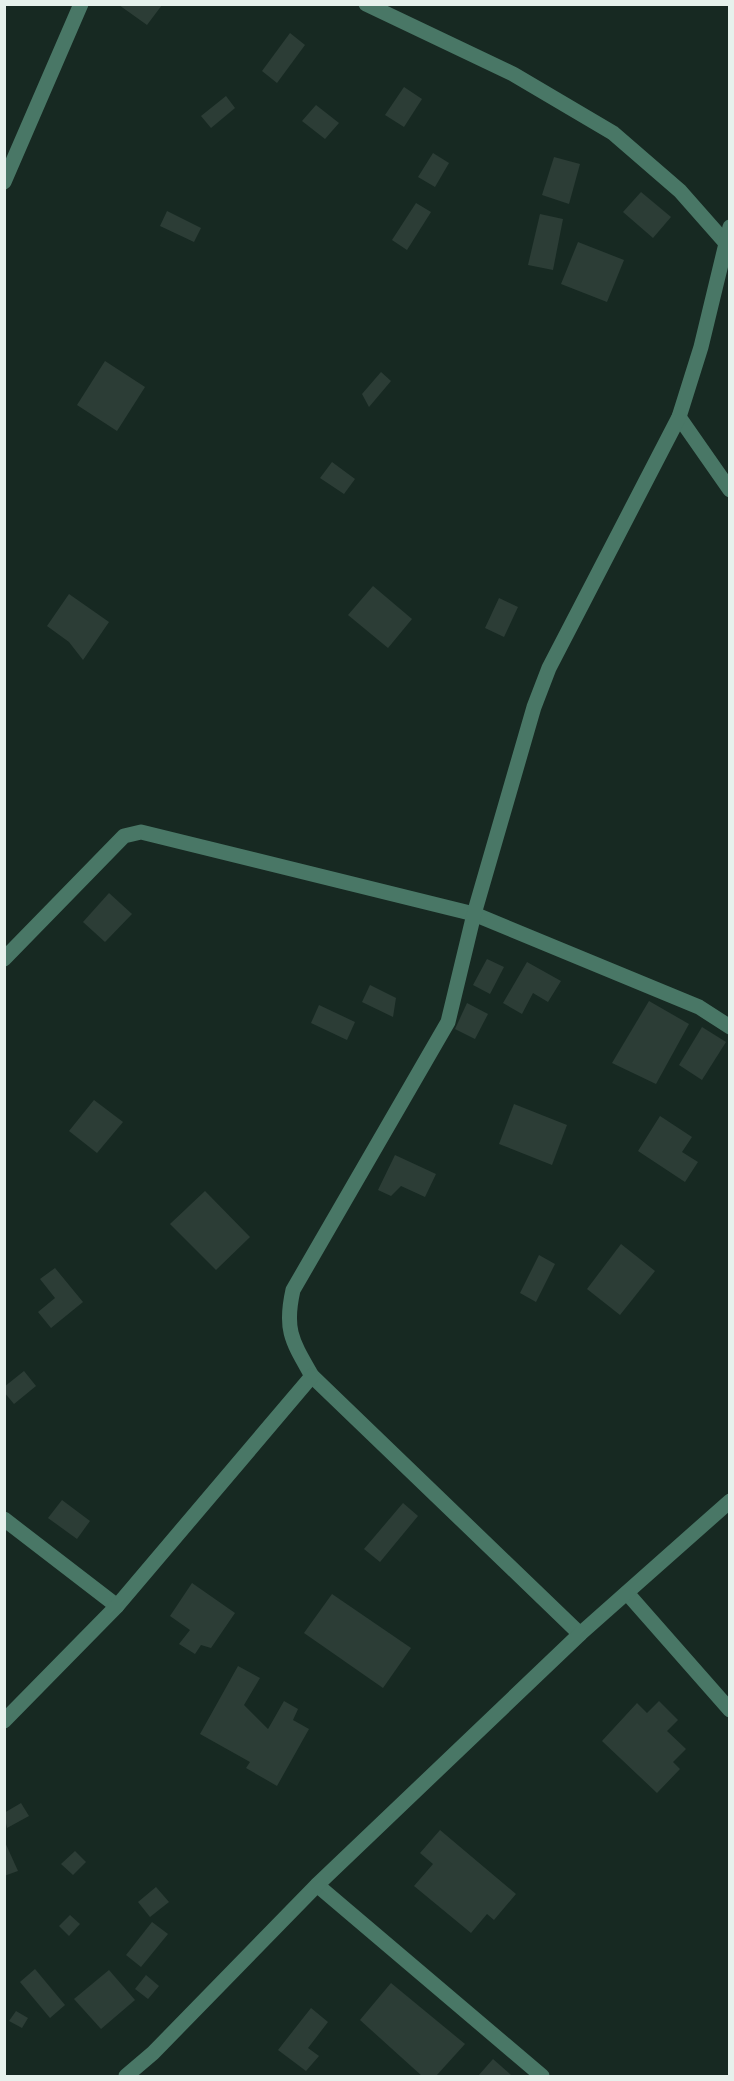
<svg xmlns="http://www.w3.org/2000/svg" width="734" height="2081" font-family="Poppins,sans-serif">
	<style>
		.building { fill: #2c3d36 }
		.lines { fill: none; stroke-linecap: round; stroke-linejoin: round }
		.service { stroke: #497766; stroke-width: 15 }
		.minor { stroke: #497766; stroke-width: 15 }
	</style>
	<rect width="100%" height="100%" fill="#172922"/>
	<g class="building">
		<path d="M119,5H162L147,25Z"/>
		<path d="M290,33L305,45L277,83L262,71Z"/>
		<path d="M404,87L422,99L404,127L385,115Z"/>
		<path d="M226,96L235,108L211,128L201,116Z"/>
		<path d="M316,105L339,123L325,139L302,121Z"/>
		<path d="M433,153L449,163L435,187L418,177Z"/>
		<path d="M554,157L580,164L569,204L542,195Z"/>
		<path d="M641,192L671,217L653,238L623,212Z"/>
		<path d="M416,203L431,212L407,250L392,240Z"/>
		<path d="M167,211L201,228L194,242L160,226Z"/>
		<path d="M540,214L563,219L553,270L528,265Z"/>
		<path d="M578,242L624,260L607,302L561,284Z"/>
		<path d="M105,361L145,387L117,431L77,405Z"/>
		<path d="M381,372L391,381L369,407L362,394Z"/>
		<path d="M332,462L355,479L344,494L320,478Z"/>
		<path d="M373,586L412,619L388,648L348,615Z"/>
		<path d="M69,594L109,622L83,660L69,642L47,626Z"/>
		<path d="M499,598L518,607L504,637L485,628Z"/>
		<path d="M109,893L132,914L105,942L83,922Z"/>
		<path d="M487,959L504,967L490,994L473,985Z"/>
		<path d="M527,962L561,981L548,1002L533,993L522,1014L503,1003Z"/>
		<path d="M370,985L396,998L393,1017L362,1002Z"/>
		<path d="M649,1001L689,1024L656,1084L612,1063Z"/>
		<path d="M467,1003L488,1014L475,1039L455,1029Z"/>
		<path d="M319,1005L355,1022L347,1040L311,1023Z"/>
		<path d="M702,1027L726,1042L702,1080L679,1065Z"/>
		<path d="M94,1100L123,1122L97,1153L69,1131Z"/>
		<path d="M514,1104L567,1125L552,1165L499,1144Z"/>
		<path d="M660,1116L692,1137L682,1152L698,1162L685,1182L638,1151Z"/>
		<path d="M395,1155L436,1174L425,1197L401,1186L391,1196L378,1190Z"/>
		<path d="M205,1191L250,1237L216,1270L170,1224Z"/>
		<path d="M621,1244L655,1271L620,1315L587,1289Z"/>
		<path d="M539,1255L555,1264L536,1302L520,1293Z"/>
		<path d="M55,1268L83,1302L51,1328L38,1312L55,1298L40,1279Z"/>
		<path d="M24,1371L36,1386L14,1404L4,1392V1387Z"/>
		<path d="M62,1500L90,1521L77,1539L48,1518Z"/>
		<path d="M403,1503L418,1516L380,1562L364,1549Z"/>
		<path d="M192,1583L235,1613L211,1648L201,1645L195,1654L179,1644L190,1630L170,1616Z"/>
		<path d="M332,1594L411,1648L383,1688L304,1633Z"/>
		<path d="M238,1666L260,1678L244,1705L268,1729L284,1701L298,1709L293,1720L309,1729L277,1786L246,1768L250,1762L200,1734Z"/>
		<path d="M659,1701L678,1720L667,1731L686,1749L673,1762L680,1769L657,1793L602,1741L637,1703L647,1713Z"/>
		<path d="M21,1803L29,1816L7,1828L4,1813Z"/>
		<path d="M440,1830L516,1894L494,1920L487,1914L471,1933L414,1886L433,1864L420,1853Z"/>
		<path d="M4,1840L18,1871L4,1876Z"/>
		<path d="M75,1851L86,1862L73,1875L61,1864Z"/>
		<path d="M156,1887L169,1902L150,1917L138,1902Z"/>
		<path d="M70,1915L80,1924L69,1936L59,1926Z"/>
		<path d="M152,1922L168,1934L141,1967L126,1955Z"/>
		<path d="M35,1969L65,2005L50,2018L20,1982Z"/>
		<path d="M109,1970L135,2000L101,2029L74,1999Z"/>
		<path d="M146,1975L159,1986L148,1999L135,1989Z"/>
		<path d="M391,1983L465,2044L436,2076H422L360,2020Z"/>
		<path d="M311,2008L328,2022L308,2048L319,2056L306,2071L278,2050Z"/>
		<path d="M16,2011L28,2018L22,2028L9,2021Z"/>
		<path d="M493,2059L511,2075L510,2076H478Z"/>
	</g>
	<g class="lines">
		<path class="service" d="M317,1885L542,2076"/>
		<g class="minor">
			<path d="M366,4L513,74L613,133L680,191L725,242"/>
			<path d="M4,182L81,4"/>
			<path d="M679,417L730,490"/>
			<path d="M4,959L124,836L141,832L474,914L699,1007L730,1027"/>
			<path d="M4,1519L117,1606"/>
			<path d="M627,1593L730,1710"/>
			<path d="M580,1634L312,1376C292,1341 284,1330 293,1290L448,1022L474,914L534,707L549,668L679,417L701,347L730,227"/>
			<path d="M4,1721L117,1606L312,1376"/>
			<path d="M126,2076L153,2053L317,1885L580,1634L730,1501"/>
		</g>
	</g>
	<rect width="734" height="2081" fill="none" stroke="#e6f1ec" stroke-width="12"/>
</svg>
